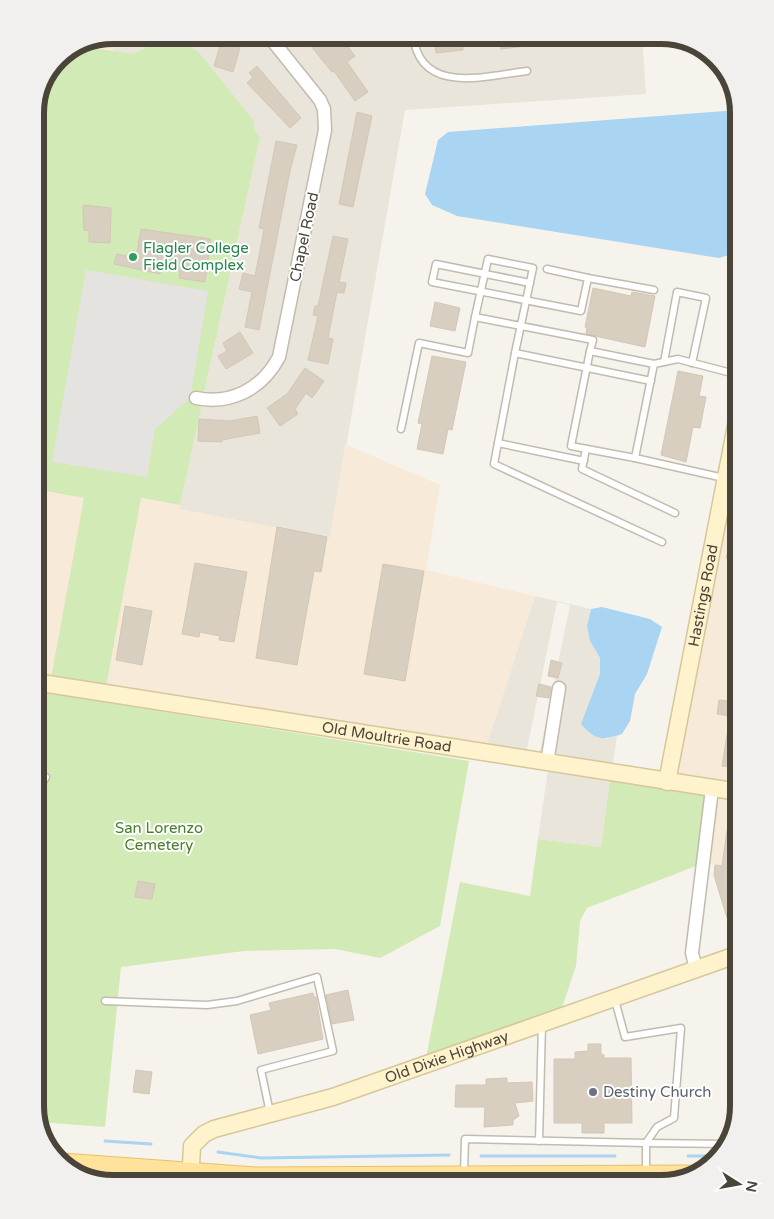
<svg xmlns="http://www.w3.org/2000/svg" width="774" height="1219" font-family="'Varela Round',sans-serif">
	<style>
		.residential { fill: #eae5da }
		.commercial { fill: #f7ead8 }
		.green { fill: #d2eab5 }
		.parking { fill: #e5e3e0 }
		.water { fill: #a9d4f2 }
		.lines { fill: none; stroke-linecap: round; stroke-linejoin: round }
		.stream { stroke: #a9d4f2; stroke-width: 3 }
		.building { fill: #d8cfc1; stroke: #d3c7b4 }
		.lane-casing { stroke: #c2bbae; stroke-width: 9 }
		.street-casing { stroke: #c2bbae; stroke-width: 15 }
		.secondary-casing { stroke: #d6c79b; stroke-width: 19 }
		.primary-casing { stroke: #e6c16a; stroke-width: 21 }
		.lane { stroke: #fff; stroke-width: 6 }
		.street { stroke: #fff; stroke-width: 12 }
		.secondary { stroke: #fff3cd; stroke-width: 16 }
		.primary { stroke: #ffe39c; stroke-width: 19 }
		.leisure-dot { fill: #2e9e5b; stroke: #fff; stroke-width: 2 }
		.worship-dot { fill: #6b7280; stroke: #fff; stroke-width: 2 }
		.labels { text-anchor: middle; stroke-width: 4; stroke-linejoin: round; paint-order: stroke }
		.street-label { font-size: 15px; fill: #4b4439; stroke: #fff }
		.leisure-label { font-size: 15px; fill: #27864d; stroke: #fff; text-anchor: start }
		.park-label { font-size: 15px; fill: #4a7f2a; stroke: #fff }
		.worship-label { font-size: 15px; fill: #5b616d; stroke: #fff; text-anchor: start }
		.rim { fill: none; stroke: #4b4439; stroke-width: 6 }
	</style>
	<rect width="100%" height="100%" fill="#f6f3ec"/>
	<g class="residential">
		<path d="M112,35H180L189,44L200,35H260L314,102L318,111L319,129L276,345L268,364L261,372L238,389L215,394L204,393L260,137L138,58L118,56L104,38Z"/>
		<path d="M275,35H642L646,94L405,110L330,538L179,509L202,405L230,404L258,392L279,371L288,347L332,131V119L330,108L320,88Z"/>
		<path d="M535,596L591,609L587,626L590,641L600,658V675L581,724L606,739L617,736L612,768L539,756L570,605L557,602L526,754L486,747Z"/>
		<path d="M548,769L610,779L601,847L538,839Z"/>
	</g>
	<g class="commercial">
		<path d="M104,38L118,56L78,49Z"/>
		<path d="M739,443V786L675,777Z"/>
		<path d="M345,444L440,485L426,570L535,596L486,747L35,676V481L180,505L179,509L330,538Z"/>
		<path d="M718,795L739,798V867L710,864Z"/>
	</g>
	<g class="green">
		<path d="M169,35H181L194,50H197L254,121V129L260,137L204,393L191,391L190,402L202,405L180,505L141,498L105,692L50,684L84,498L35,489V108L58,57L84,47L134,54Z"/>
		<path d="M35,691L469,761L440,926L380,958L335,949L244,951L121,967L105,1127L39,1122L35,1107Z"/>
		<path d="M610,779L705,793L696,866L587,908L580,921L576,966L561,1011L426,1058L460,882L530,896L538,839L601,847Z"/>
	</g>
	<path class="parking" d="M86,270L208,291L190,398L155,429L147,477L52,462Z"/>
	<g class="water">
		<path d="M725,111L739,112V225L729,255L719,258L457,216L432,205L425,194L438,140L448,132Z"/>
		<path d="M602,607L650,619L662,627L647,674L635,694L630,721L622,734C602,741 595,740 581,724L600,674V658L590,641L587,626L591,609Z"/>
	</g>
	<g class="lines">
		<g class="stream">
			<path d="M105,1141L151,1144"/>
			<path d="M218,1152L261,1158L449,1155"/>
			<path d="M481,1156H615"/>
			<path d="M688,1156H718"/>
		</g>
	</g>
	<g class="building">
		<path d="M302,35H339L355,56L347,62L368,92L355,101L334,71L332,72Z"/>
		<path d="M434,35H461L463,50L436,53Z"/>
		<path d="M500,35H533L535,45L501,49Z"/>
		<path d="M222,39L241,44L233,72L214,66Z"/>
		<path d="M257,66L301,118L290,128L247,83L253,77L249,73Z"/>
		<path d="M357,112L372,116L353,207L339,204Z"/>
		<path d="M276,141L297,145L290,171L259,330L245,327L252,292L239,289L243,273L255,276L264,229L259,228Z"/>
		<path d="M83,205L111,208L110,243L89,242V231L84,230Z"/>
		<path d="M141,229L211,239L205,282L179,278L180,271L161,268L160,274L114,264L117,254L136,258Z"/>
		<path d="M333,236L348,239L339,282L346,283L344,293L337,292L328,338L333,339L328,364L308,360L318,316L313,315L315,306H318Z"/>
		<path d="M593,288L631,296L632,292L655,296L645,347L586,334L587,328L585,327Z"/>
		<path d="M435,302L460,308L455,331L430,326Z"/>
		<path d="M240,332L253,353L226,369L218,356L227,351L223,343Z"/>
		<path d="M432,356L466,362L452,430L448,429L443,454L417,449L422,424L418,423Z"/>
		<path d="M305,368L324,381L312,398L306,393L295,409L298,414L280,426L267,408L287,394Z"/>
		<path d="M678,371L703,376L699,396L706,397L700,428L693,427L686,462L661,455Z"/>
		<path d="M257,416L260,433L222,440V442L198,441L199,419L230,421Z"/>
		<path d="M277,527L327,537L321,572L314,571L297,665L256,658Z"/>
		<path d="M729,548L739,549V559L726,558Z"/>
		<path d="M195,563L247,572L234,642L219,640L220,636L200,632L199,637L182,634Z"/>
		<path d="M383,564L424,571L405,681L364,674Z"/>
		<path d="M125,606L152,611L142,665L116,660Z"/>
		<path d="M551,660L562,663L558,678L548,676Z"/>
		<path d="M539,684L551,687L549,698L536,696Z"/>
		<path d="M719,700L739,702V768L722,766L730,716L717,714Z"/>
		<path d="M730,810L739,811L732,877L739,875V914L727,918L714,875L715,865L722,866Z"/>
		<path d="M138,881L155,884L152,899L135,897Z"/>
		<path d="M348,990L354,1020L332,1024L326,995Z"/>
		<path d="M313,993L314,997H316L323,1039L258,1054L250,1015L271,1010L269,1003Z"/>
		<path d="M588,1044H601V1054L604,1055V1058H631L632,1123H604V1133H582V1123H554V1059H575V1052L588,1051Z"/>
		<path d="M136,1070L152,1072L149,1094L133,1092Z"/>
		<path d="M507,1078V1083L532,1082L533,1101L515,1103L519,1116L513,1120V1125L484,1127L485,1107H455L456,1085H486V1079Z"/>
	</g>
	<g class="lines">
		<defs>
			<g id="lane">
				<path d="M413,35C420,96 485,76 527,71"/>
				<path d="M588,278L654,290"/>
				<path d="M530,283L436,264L432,282L581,311L588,278L547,269"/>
				<path d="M590,351L593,340L475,317L488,259L533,268C527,296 521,324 515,353L651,381"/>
				<path d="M515,353L494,464L662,542"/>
				<path d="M664,362L677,292L706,298L692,363"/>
				<path d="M401,429L419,343L468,353L475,317"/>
				<path d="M498,443L584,461"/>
				<path d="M586,449L582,469L675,513"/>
				<path d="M635,458L571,446L590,351L654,364"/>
				<path d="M724,478L635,458L654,364L678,359L739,375"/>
				<path d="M35,795L46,777"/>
				<path d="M615,1000L625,1037L681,1028L674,1118L657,1127L646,1143"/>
				<path d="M105,1001L207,1005L237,1001L317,977L333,1051L261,1070L270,1113"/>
				<path d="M539,1141L542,1024"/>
				<path d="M646,1143L729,1144"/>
				<path d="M464,1173L465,1139L646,1143V1172"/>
			</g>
			<g id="street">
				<path d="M189,36L190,35"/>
				<path d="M196,398C231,405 262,389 279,357L325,130L324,109L320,100L268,35"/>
				<path d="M547,763L559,688"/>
				<path d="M696,969L692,953L712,789"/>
			</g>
			<g id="secondary">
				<path id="s1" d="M35,682L739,792"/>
				<path id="s2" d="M667,782L739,410"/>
				<path id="s3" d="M190,1184L192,1146L204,1134L214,1129L333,1097L739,954"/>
			</g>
			<path id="primary" d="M62,1163L256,1177L697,1175"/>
		</defs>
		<use href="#lane" class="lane-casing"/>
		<use href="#street" class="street-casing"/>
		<use href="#secondary" class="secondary-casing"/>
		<use href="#primary" class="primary-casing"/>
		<use href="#lane" class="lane"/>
		<use href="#street" class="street"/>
		<use href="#secondary" class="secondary"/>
		<use href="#primary" class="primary"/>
	</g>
	<circle class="leisure-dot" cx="133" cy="257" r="5"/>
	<circle class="worship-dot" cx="593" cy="1092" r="5"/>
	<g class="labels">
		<g class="street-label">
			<text transform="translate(304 237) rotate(-78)" y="5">Chapel Road</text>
			<text dy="5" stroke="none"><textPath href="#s2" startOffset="190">Hastings Road</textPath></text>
			<text dy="5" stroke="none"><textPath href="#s1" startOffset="356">Old Moultrie Road</textPath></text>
			<text dy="5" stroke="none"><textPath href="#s3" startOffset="310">Old Dixie Highway</textPath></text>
		</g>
		<g class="leisure-label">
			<text x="143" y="253">Flagler College<tspan x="143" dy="17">Field Complex</tspan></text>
		</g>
		<g class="park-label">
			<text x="159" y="833">San Lorenzo<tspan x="159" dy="17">Cemetery</tspan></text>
		</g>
		<g class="worship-label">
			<text x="603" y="1097">Destiny Church</text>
		</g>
	</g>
	<path d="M0 0H774V1219H0ZM113 44H661A69 69 0 0 1 730 113V1106A69 69 0 0 1 661 1175H113A69 69 0 0 1 44 1106V113A69 69 0 0 1 113 44Z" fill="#f1f0ef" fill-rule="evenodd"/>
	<path class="rim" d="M113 44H661A69 69 0 0 1 730 113V1106A69 69 0 0 1 661 1175H113A69 69 0 0 1 44 1106V113A69 69 0 0 1 113 44Z"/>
	<g transform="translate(739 1184) rotate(101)" stroke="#ffffff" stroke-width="4" paint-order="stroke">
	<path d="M0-4L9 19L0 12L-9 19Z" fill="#4b4439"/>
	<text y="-8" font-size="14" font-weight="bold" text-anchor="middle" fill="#4b4439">N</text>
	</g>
</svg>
